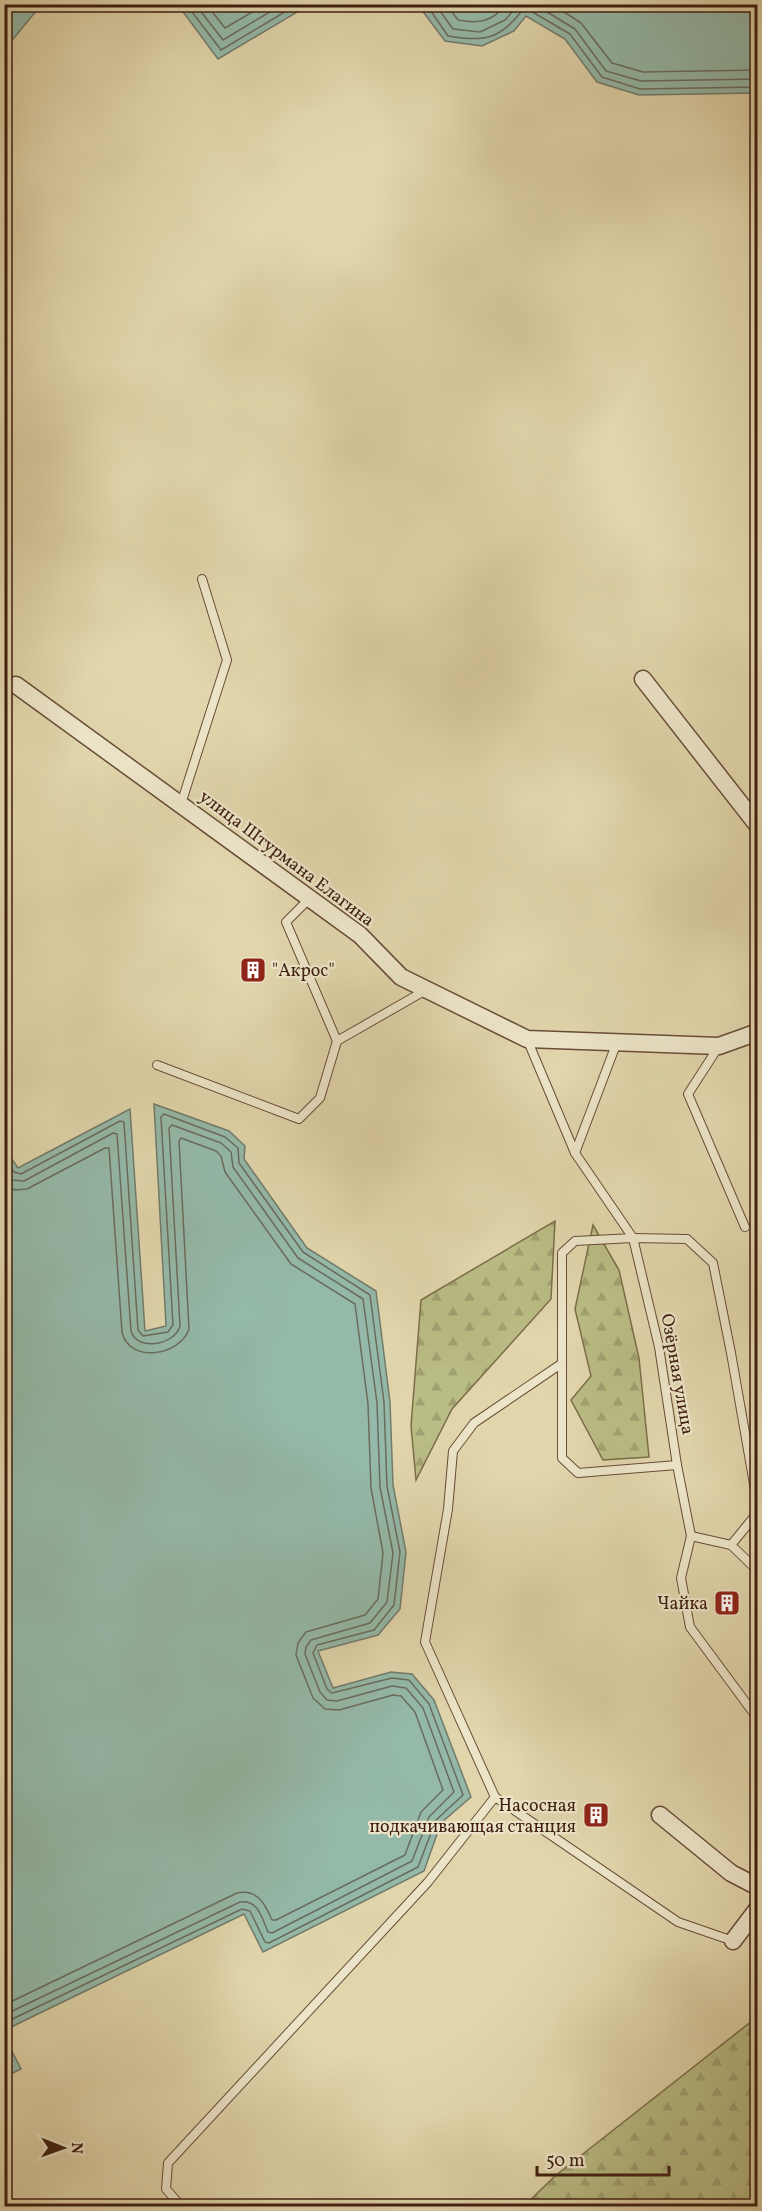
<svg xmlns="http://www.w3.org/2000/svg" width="762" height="2211" font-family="Vollkorn,serif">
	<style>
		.forest { fill: url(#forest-firs); stroke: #7c6d4a; stroke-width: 1.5 }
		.water { fill: #94b9a9; stroke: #727b6c; stroke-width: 1.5 }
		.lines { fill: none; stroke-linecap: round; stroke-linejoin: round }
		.shore { stroke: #6a6c5c; stroke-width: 1.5 }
		.service-casing { stroke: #684c37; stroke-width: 10 }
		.minor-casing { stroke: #684c37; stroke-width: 19 }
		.service { stroke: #ece4c8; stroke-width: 8 }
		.minor { stroke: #ece4c8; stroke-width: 16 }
		.labels { text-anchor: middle; stroke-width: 4.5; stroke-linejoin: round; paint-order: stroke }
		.street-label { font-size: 18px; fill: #3f1e10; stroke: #ece4c8 }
		.poi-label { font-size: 18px; fill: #3f1e10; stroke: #ece4c8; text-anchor: end }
	</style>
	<defs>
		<pattern id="forest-firs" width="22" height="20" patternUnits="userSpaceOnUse" patternTransform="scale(1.5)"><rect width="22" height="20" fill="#b9bc84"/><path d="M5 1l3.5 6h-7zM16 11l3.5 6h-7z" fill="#a0a171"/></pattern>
	</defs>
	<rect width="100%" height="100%" fill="#e1d5ab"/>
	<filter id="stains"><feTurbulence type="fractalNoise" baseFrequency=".00333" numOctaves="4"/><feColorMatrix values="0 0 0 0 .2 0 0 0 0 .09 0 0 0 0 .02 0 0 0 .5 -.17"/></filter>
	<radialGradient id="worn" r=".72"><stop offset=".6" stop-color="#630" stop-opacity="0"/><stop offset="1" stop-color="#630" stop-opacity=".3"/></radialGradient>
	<g class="forest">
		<path d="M555,1221L551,1299L452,1409L416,1480L411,1426L421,1300Z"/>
		<path d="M593,1225L619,1270L639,1358L649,1457L603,1460L571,1400L591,1376L575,1309Z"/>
		<path d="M757,2017V2206H524L555,2176Z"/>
	</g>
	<g class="water">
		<path d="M5,4L41,5L5,49L4,5Z"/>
		<path d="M178,5H306L304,8L218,59Z"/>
		<path d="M418,5H757V93L639,95L597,82L565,39L526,16L514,31L482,46L445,41Z"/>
		<path d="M154,1104L229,1131L245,1146L244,1159L307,1248L376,1291L390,1402L393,1485L406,1552L400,1609L378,1635L318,1651L333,1688L391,1672L412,1674L434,1700L471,1797L441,1823L424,1871L263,1952L244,1914L5,2030V1149L18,1168L130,1109L145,1331L166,1326Z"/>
		<path d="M4,2036L21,2069L5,2077H4Z"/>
	</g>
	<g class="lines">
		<g class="shore">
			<path d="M186,4L221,50L298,4"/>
			<path d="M195,4L223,40L283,4"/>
			<path d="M206,4L225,28L266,4"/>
			<path d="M426,4L448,36C483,42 499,40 521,12L529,10L570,34L602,77L640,89L758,87"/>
			<path d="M435,4L453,29L480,32L505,20L519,4"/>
			<path d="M446,4L458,20C478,24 493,22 506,4"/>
			<path d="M534,4L575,29L606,71L641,81L758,79"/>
			<path d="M552,4L581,23L612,63L643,72L758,70"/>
			<path d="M4,1159L14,1172L21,1174L120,1121L124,1122L138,1330L143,1336L168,1332L173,1325L161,1117L164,1114L225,1137L238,1148L239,1163L303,1252L370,1295L384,1402L387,1486L400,1552L394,1605L374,1630L317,1645L313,1653L327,1689L332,1693L392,1678L409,1680L429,1704L463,1795L436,1820L418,1867L269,1943L265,1942L250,1911L242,1909L4,2023"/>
			<path d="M4,1173L12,1180L24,1181L113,1133L117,1134L131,1331C137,1352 175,1345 180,1326L169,1128L172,1125L221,1143L231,1152L233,1167L298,1258L363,1299L377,1403L380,1487L393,1553L387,1602L370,1623L311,1640L306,1647L305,1654L320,1692L327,1700L337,1701L392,1686L406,1688L423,1708L454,1792L429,1817L412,1861L272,1933L268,1932C262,1918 258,1899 240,1902L4,2015"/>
			<path d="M4,1186L15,1190L27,1189L105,1148H109L122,1332C129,1364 180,1356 189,1329L179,1141L181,1138L216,1151L221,1156L225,1172L291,1264L355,1304L368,1404L371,1488L383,1553L378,1599L365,1615L306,1632L298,1643L296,1655L313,1698L325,1709L339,1710L393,1695L401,1696L415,1712L443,1790L421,1812L405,1855L276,1920H272C265,1904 258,1889 237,1893L4,2005"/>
		</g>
		<defs>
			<g id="service">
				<path d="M181,804L227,660L202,579"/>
				<path d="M309,899L286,922L337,1041L426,990"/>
				<path d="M527,1039L575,1153L633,1238L659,1347L677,1465L691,1536L681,1578L690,1627L758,1719"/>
				<path d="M719,1046L688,1094L745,1227"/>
				<path d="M157,1065L299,1119L320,1098L337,1041"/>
				<path d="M575,1153L617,1042"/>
				<path d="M677,1465L578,1473L562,1458V1253L575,1241L633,1238L687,1239L713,1263L731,1353L758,1507"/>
				<path d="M758,1512L731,1545L758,1571"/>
				<path d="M691,1536L731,1545"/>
				<path d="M495,1797L425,1642L448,1509L453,1451L474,1423L561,1364"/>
				<path d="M495,1797L678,1922L733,1941"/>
				<path d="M181,2206L166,2189L168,2163L428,1882L495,1797"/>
			</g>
			<g id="minor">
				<path d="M643,679L758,826"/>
				<path d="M16,685L360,935L401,977L527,1039L719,1046L758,1032"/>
				<path d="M660,1815L731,1873L758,1887"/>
				<path d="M733,1941L758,1908"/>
			</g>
		</defs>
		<use href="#service" class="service-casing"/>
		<use href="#minor" class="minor-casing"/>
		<use href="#service" class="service"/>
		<use href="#minor" class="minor"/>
	</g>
	<defs>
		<symbol id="building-square" viewBox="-11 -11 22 22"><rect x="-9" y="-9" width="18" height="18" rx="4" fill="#8f2418" stroke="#ece4c8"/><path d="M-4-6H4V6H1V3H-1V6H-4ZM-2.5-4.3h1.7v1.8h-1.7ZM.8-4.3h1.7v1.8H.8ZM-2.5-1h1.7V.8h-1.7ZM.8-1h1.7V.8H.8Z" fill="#fff"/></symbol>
	</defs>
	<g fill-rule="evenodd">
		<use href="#building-square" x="238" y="955" width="30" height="30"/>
		<use href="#building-square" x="712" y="1588" width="30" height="30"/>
		<use href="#building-square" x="581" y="1800" width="30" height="30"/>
	</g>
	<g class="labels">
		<g class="street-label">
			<text transform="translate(287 858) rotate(37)" y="6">улица Штурмана Елагина</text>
			<text transform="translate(678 1374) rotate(80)" y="6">Озёрная улица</text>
		</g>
		<g class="poi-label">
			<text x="272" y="976" text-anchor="start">"Акрос"</text>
			<text x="708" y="1609">Чайка</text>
			<text x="576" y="1811">Насосная<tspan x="576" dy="21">подкачивающая станция</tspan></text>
		</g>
	</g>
	<rect width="762" height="2211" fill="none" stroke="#e1d5ab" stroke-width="24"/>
	<rect x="6" y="6" width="750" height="2199" fill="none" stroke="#3f1e10" stroke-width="3"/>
	<rect x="12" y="12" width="738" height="2187" fill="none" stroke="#3f1e10" stroke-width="1.5"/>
	<g transform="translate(63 2148) rotate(91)" stroke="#ece4c8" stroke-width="4.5" paint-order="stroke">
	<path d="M0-4.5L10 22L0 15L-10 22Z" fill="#3f1e10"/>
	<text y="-9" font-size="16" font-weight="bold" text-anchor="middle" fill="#3f1e10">N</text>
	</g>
	<path d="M537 2166v9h132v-9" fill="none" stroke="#3f1e10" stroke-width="3"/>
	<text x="546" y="2166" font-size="18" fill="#3f1e10" stroke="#ece4c8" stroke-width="4.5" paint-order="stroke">50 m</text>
	<rect width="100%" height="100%" filter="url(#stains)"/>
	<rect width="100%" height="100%" fill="url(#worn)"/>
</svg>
